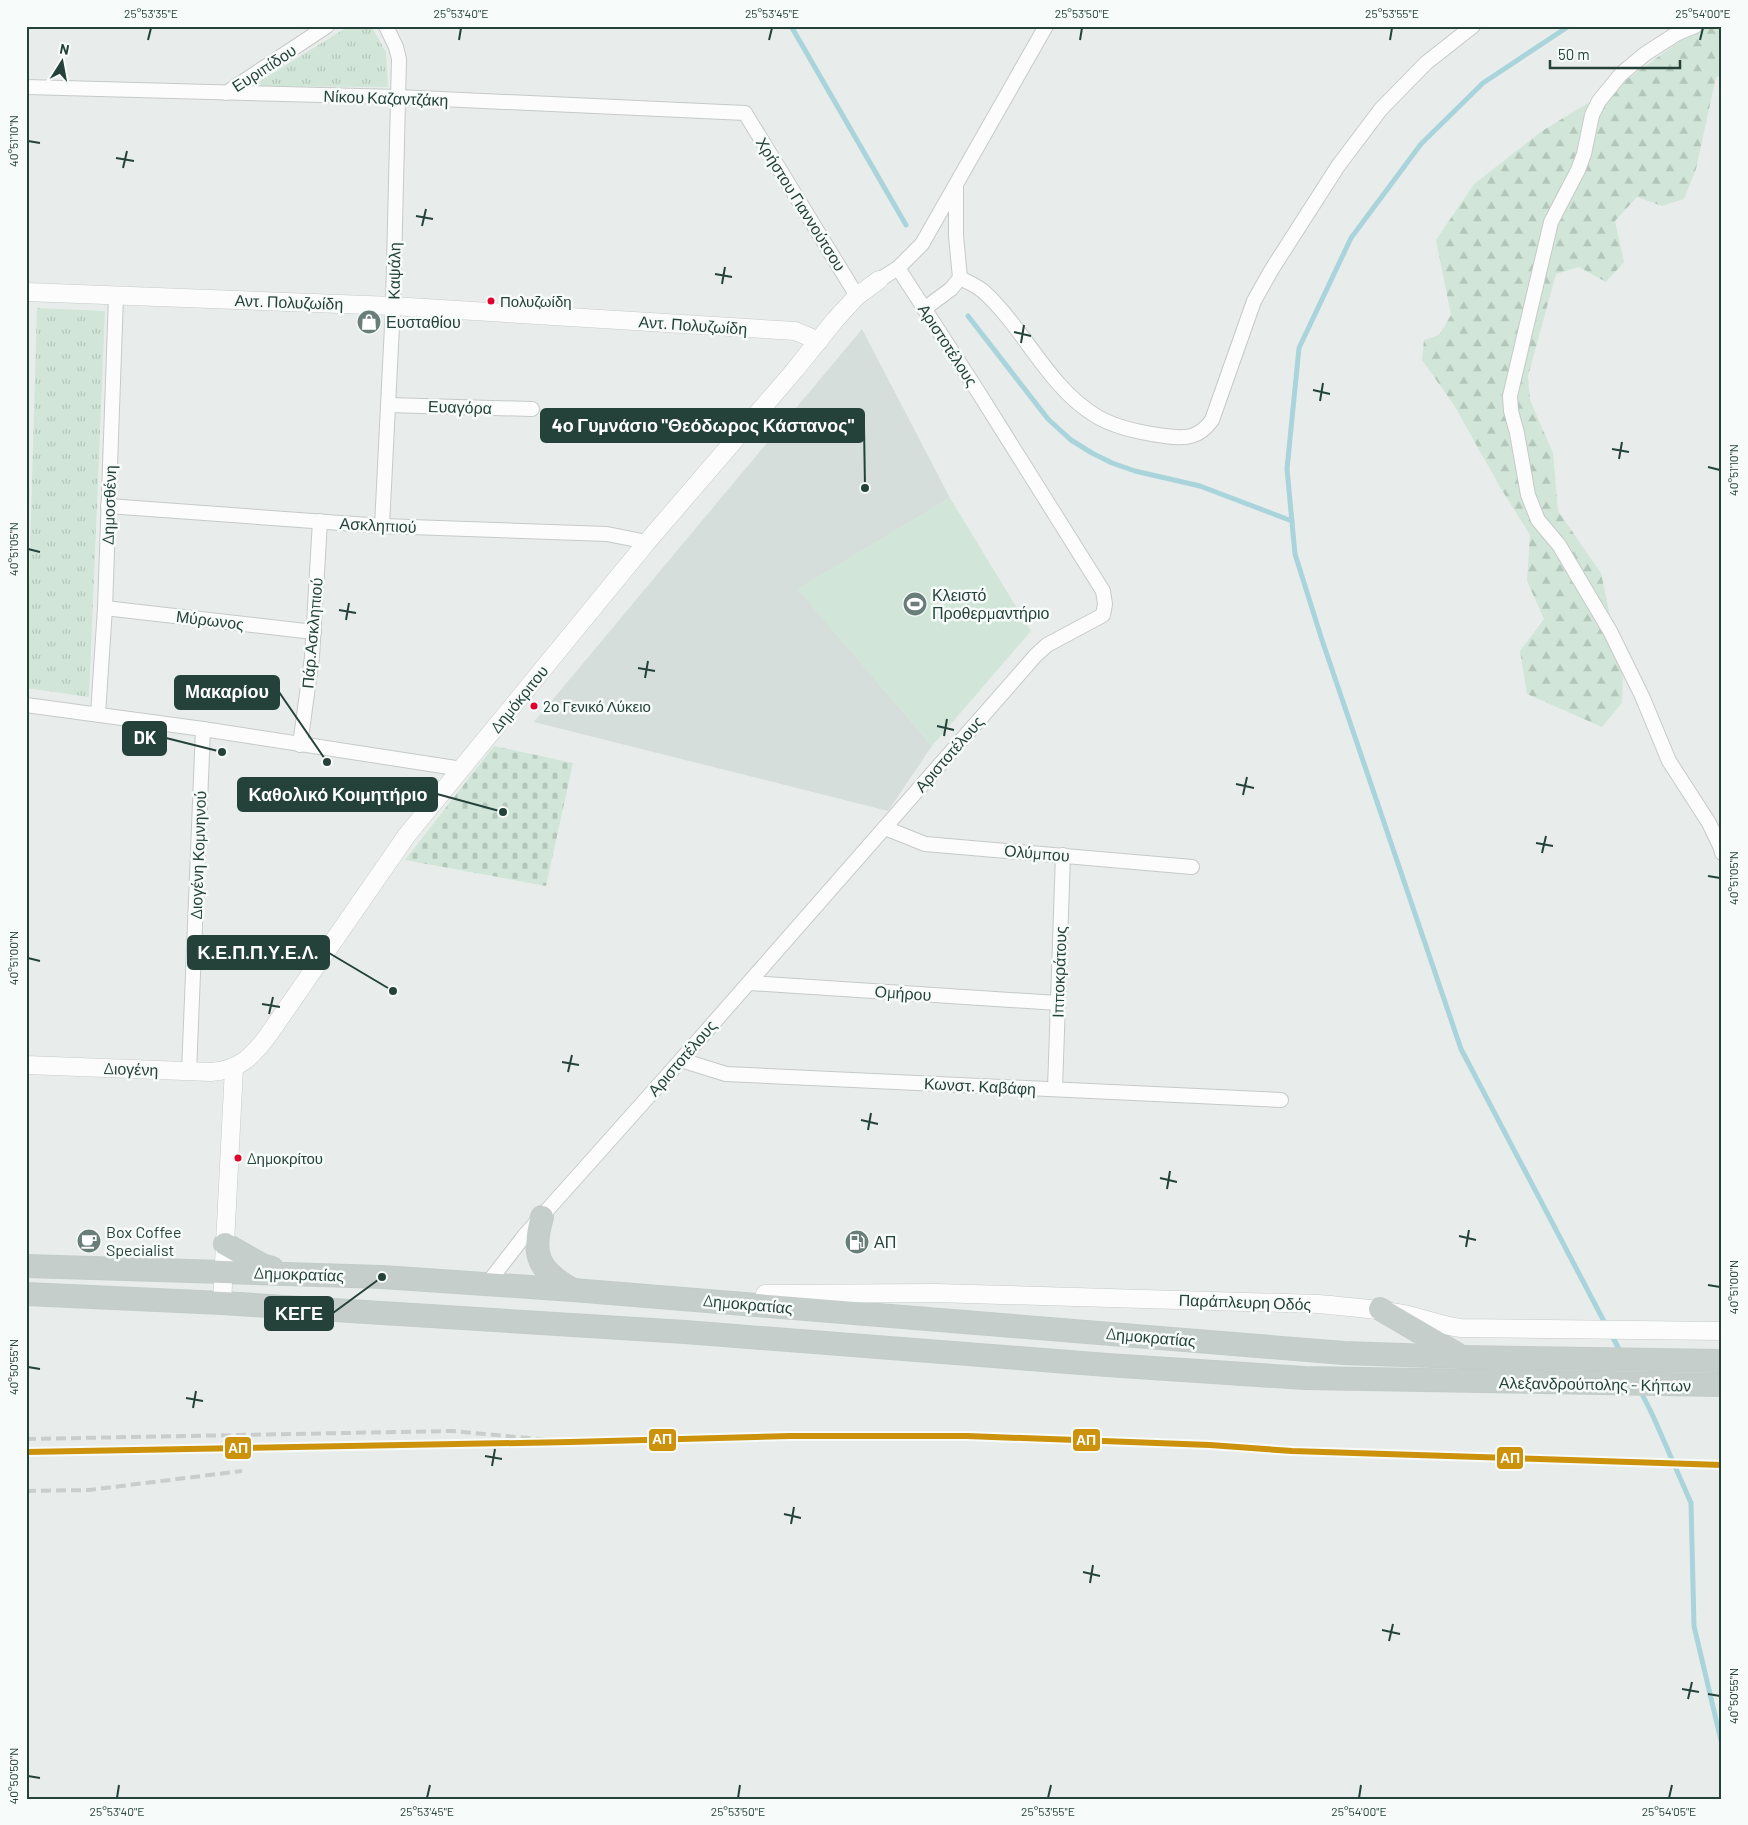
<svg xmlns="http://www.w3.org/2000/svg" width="1748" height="1825" font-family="Barlow,sans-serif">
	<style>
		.built { fill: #d6dedb }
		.grass { fill: url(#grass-tufts) }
		.forest { fill: url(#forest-firs) }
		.cemetery { fill: url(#cemetery-stones) }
		.garden { fill: #d1e6d8 }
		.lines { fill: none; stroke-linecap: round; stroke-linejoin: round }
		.stream { stroke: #a9d4db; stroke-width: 5 }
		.minor-casing { stroke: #c5cac8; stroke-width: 16 }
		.tertiary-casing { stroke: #c5cac8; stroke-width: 19 }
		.trunk-casing { stroke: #c3ccc9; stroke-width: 24 }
		.minor { stroke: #fcfcfc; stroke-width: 14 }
		.tertiary { stroke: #fcfcfc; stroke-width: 18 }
		.trunk { stroke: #c6cecc; stroke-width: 22 }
		.rail { stroke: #c9cdcc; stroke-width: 4; stroke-dasharray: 10 5; stroke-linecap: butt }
		.rail-1-casing { stroke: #f7fbf9; stroke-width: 10 }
		.rail-1 { stroke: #cd920c; stroke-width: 6 }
		.ticks { fill: none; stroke: #24423a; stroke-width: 2 }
		.bus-dot { fill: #e4002b; stroke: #f7fbf9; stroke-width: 2 }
		.labels { text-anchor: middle; stroke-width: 5; stroke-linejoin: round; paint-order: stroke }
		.bus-label { font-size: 15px; fill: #24423a; stroke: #f7fbf9; text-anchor: start }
		.street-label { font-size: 16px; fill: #24423a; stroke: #f7fbf9 }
		.poi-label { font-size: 16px; fill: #24423a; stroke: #f7fbf9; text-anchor: start }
		.leader { fill: none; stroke: #24423a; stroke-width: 2 }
		.callout-dot { fill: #24423a; stroke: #f7fbf9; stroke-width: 2 }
		.callout { fill: #24423a; stroke: #24423a; stroke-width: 2 }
		.callout-label { font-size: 18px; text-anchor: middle; font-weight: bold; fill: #fff }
		.line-badge { stroke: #f7fbf9; stroke-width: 2 }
		.badge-label { font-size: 14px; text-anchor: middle; font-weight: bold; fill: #fff }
		.neatline { fill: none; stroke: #24423a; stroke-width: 2 }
		.ticks-label { font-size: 12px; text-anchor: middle; fill: #24423a }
	</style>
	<defs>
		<pattern id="grass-tufts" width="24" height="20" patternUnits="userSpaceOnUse" patternTransform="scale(1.25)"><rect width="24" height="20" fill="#d1e6d8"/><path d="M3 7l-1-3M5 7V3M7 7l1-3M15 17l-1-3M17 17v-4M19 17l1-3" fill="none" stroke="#b3c6ba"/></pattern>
		<pattern id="forest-firs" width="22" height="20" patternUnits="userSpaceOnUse" patternTransform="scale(1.25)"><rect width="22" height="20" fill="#d1e6d8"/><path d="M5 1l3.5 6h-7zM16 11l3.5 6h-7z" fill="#b3c6ba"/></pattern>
		<pattern id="cemetery-stones" width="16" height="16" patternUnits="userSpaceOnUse" patternTransform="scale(1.25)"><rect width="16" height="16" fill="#d1e6d8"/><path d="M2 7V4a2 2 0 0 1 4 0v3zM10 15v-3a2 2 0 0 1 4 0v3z" fill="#b3c6ba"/></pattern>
	</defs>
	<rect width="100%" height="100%" fill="#e8edeb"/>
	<path class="built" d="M862,329L950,498L798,589L932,746L888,811L534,722Z"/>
	<g class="grass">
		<path d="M349,26H371L386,52L388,87L252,86Z"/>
		<path d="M37,308L105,311L89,697L26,688Z"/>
	</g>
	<path class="forest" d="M1706,26H1722V76L1716,77L1696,169L1684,199L1662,206L1637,197L1615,221L1624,262L1606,282L1579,267L1556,274L1528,376L1530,400L1553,453L1558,511L1601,573L1623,677L1622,703L1602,727L1527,694L1520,651L1544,619L1527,581L1530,535L1500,487L1454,405L1422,360L1424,340L1439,335L1451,315L1436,240L1474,184L1542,131L1629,78L1680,41Z"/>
	<path class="cemetery" d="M494,746L573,763L546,886L405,860Z"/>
	<path class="garden" d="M950,498L1031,631L932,746L797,589Z"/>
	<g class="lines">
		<g class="stream">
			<path d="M791,26L906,225"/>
			<path d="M1569,26L1483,83L1421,144L1351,238L1299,348L1287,469L1295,554L1322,640L1461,1049L1607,1327"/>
			<path d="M968,316L1048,419L1071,440L1092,453L1112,463L1135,471L1200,486L1292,521"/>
			<path d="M1611,1334L1621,1353"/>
			<path d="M1640,1390L1653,1416L1691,1503L1694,1626L1722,1745"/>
		</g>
		<defs>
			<g id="minor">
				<path d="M1695,26L1676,34L1645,54L1621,74L1599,101L1592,115L1584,154L1578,170L1551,222L1510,396L1511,411L1517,433L1528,495L1538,520L1559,545L1610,631L1642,696L1669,761L1709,823L1721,848L1722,853"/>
				<path d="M26,87L398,97L745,113L857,296"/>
				<path d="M226,93L327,26"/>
				<path d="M960,278C968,282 977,286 983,291C1025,329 1047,386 1096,416C1116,428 1142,433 1165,436C1186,439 1199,438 1212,420L1254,301L1272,269L1338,166L1381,109L1426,63L1473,26"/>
				<path d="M879,280L898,268L922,244L1046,26"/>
				<path d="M924,309L951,289L960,278L956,236V186"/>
				<path d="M388,405L532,409"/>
				<path d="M108,506L382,526L607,534L647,542"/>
				<path d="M382,526L393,306L399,59L396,47L386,26"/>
				<path d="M105,608L314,632"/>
				<path d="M26,705L203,729L462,769"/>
				<path d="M98,714L105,608L116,296"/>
				<path d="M300,745L312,657L320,521"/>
				<path d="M885,828L925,844L1192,867"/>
				<path d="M749,983L1058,1003"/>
				<path d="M681,1060L726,1074L1281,1100"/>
				<path d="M189,1072L203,729"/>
				<path d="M1055,1089L1063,855"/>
				<path d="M487,1284L525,1235L681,1060L1036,655L1047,645L1103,615L1105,604L1103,591L977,390L898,268"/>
			</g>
			<g id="tertiary">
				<path d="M26,292L393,306L795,331L819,341"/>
				<path d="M26,1065L211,1072C240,1070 253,1056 269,1034L407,835L647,542L794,371L835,320L857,296L879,280"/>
				<path d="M765,1294L935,1293L1319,1304C1348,1307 1376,1309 1404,1314C1423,1318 1442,1326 1461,1328L1722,1331"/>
				<path d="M222,1303L234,1068"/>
			</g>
			<g id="trunk">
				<path d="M542,1217C531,1254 538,1271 573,1290"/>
				<path d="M225,1244L262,1265L272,1268"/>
				<path d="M26,1266L382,1277L573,1290L1344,1353L1462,1357L1722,1361"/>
				<path d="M26,1294L222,1303L685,1332L1107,1365L1304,1378L1722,1385"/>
				<path d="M1380,1309L1457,1354"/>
			</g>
		</defs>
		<use href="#minor" class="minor-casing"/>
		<use href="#tertiary" class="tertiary-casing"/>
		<use href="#trunk" class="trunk-casing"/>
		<use href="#minor" class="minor"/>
		<use href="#tertiary" class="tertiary"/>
		<use href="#trunk" class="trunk"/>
		<g class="rail">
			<path d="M26,1439L452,1431L571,1442"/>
			<path d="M26,1491L89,1490L242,1471"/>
		</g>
		<defs>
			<path id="rail-1" d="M26,1452L571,1442L790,1436H967L1210,1445L1292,1451L1722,1465"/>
		</defs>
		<use href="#rail-1" class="rail-1-casing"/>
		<use href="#rail-1" class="rail-1"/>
	</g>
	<path class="ticks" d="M148,40L151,28M459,40L461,28M769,40L772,28M1080,40L1082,28M1390,40L1392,28M1700,40L1703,28M28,141L40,143M116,158L134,161M123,168L127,151M416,216L433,219M422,226L426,209M715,274L732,277M722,284L725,267M1014,332L1031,336M1021,343L1024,325M1313,390L1330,394M1320,401L1323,383M1612,449L1629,452M1619,459L1622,442M1708,467L1720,470M28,549L40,552M339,610L356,613M346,620L349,603M638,668L655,671M645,678L648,661M937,726L954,730M944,736L947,719M1236,784L1254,788M1243,795L1247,777M1536,843L1553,846M1542,853L1546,836M1708,876L1720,878M28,958L40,961M262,1004L280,1007M269,1014L273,997M562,1062L579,1065M568,1072L572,1055M861,1120L878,1124M868,1130L871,1113M1160,1178L1177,1182M1167,1189L1170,1171M1459,1236L1476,1240M1466,1247L1469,1230M1708,1285L1720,1287M28,1367L40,1369M186,1398L203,1401M193,1408L196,1391M485,1456L502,1459M492,1466L495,1449M784,1514L801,1518M791,1524L794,1507M1083,1572L1100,1576M1090,1583L1093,1565M1382,1630L1400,1634M1389,1641L1393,1624M1682,1689L1699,1692M1708,1694L1720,1696M1688,1699L1692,1682M28,1776L40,1778M117,1798L119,1785M427,1798L430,1785M738,1798L740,1785M1048,1798L1051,1785M1359,1798L1361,1785M1669,1798L1672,1785"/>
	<defs>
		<symbol id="shop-disc" viewBox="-11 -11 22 22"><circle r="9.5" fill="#697e78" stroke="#f7fbf9"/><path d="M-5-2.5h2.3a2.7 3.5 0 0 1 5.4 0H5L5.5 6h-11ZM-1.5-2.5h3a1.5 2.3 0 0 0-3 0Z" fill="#fff"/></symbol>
		<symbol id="stadium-disc" viewBox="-11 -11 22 22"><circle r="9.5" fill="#697e78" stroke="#f7fbf9"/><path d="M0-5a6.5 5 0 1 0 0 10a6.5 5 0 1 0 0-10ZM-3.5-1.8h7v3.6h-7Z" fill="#fff"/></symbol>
		<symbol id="cafe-disc" viewBox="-11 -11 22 22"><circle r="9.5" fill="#697e78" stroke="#f7fbf9"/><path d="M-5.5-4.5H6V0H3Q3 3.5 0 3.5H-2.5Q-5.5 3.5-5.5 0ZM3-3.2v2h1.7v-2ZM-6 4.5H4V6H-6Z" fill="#fff"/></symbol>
		<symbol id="fuel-disc" viewBox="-11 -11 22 22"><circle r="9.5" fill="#697e78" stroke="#f7fbf9"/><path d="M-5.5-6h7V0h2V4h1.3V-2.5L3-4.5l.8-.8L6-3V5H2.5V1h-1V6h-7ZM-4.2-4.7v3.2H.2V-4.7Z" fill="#fff"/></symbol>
	</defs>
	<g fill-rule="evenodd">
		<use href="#shop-disc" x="355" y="308" width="28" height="28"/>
		<use href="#stadium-disc" x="901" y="590" width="28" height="28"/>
		<use href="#cafe-disc" x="75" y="1227" width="28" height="28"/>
		<use href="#fuel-disc" x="843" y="1228" width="28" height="28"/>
	</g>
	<g class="bus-dot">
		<circle cx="491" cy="301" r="4.5"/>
		<circle cx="534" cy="706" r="4.5"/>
		<circle cx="238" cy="1158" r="4.5"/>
	</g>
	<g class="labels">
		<g class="bus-label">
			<text x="500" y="307">Πολυζωίδη</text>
			<text x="543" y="712">2ο Γενικό Λύκειο</text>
			<text x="247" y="1164">Δημοκρίτου</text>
		</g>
		<g class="street-label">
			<text transform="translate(264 68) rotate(-33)" y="6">Ευριπίδου</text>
			<text transform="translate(386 98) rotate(2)" y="6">Νίκου Καζαντζάκη</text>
			<text transform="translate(801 204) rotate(58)" y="6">Χρήστου Γιαννούτσου</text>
			<text transform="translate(394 271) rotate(-89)" y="6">Καψάλη</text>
			<text transform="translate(289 302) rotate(2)" y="6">Αντ. Πολυζωίδη</text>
			<text transform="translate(693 325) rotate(4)" y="6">Αντ. Πολυζωίδη</text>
			<text transform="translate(948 345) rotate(57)" y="6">Αριστοτέλους</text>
			<text transform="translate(460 407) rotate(2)" y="6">Ευαγόρα</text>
			<text transform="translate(109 505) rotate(-88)" y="6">Δημοσθένη</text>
			<text transform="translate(378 525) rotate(3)" y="6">Ασκληπιού</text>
			<text transform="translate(210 620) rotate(7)" y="6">Μύρωνος</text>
			<text transform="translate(312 633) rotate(-85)" y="6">Πάρ.Ασκληπιού</text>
			<text transform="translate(519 699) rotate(-51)" y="6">Δημόκριτου</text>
			<text transform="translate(949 754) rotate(-49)" y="6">Αριστοτέλους</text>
			<text transform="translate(1037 853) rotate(5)" y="6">Ολύμπου</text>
			<text transform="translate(198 855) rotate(-88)" y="6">Διογένη Κομνηνού</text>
			<text transform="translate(1059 972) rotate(-88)" y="6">Ιπποκράτους</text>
			<text transform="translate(903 993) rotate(4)" y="6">Ομήρου</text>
			<text transform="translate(682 1058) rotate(-49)" y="6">Αριστοτέλους</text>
			<text transform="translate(131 1069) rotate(2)" y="6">Διογένη</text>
			<text transform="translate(980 1086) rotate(3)" y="6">Κωνστ. Καβάφη</text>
			<text transform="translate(299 1274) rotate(2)" y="6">Δημοκρατίας</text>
			<text transform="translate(1245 1302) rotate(2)" y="6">Παράπλευρη Οδός</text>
			<text transform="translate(748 1304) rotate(5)" y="6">Δημοκρατίας</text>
			<text transform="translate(1151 1337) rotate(5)" y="6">Δημοκρατίας</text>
			<text transform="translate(1595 1384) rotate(1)" y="6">Αλεξανδρούπολης - Κήπων</text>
		</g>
		<g class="poi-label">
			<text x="386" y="328">Ευσταθίου</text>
			<text x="932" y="601">Κλειστό<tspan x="932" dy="18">Προθερμαντήριο</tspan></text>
			<text x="106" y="1238">Box Coffee<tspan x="106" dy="18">Specialist</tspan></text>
			<text x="874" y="1248">ΑΠ</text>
		</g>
	</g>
	<path class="leader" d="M865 488L864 426M327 762L279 692M222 752L166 738M503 812L437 794M393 991L329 953M382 1277L333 1313"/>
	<g class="callout-dot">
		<circle cx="865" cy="488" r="5"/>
		<circle cx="327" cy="762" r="5"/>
		<circle cx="222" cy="752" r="5"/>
		<circle cx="503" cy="812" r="5"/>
		<circle cx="393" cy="991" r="5"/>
		<circle cx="382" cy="1277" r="5"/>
	</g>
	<g class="callout">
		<rect x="541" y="409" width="323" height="33" rx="5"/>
		<rect x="175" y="676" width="104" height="33" rx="5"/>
		<rect x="123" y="722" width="43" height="33" rx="5"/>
		<rect x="238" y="778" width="199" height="33" rx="5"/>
		<rect x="188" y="936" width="141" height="33" rx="5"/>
		<rect x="265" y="1297" width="68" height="33" rx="5"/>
	</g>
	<g class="callout-label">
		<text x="703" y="432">4ο Γυμνάσιο "Θεόδωρος Κάστανος"</text>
		<text x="227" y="698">Μακαρίου</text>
		<text x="145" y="744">DK</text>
		<text x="338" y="801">Καθολικό Κοιμητήριο</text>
		<text x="258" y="959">Κ.Ε.Π.Π.Υ.Ε.Λ.</text>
		<text x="299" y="1320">ΚΕΓΕ</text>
	</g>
	<g class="line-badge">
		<rect x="648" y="1428" width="29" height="24" rx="5" fill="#cd920c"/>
		<rect x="1072" y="1428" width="29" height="24" rx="5" fill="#cd920c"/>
		<rect x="224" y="1436" width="28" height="24" rx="5" fill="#cd920c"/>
		<rect x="1496" y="1446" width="28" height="24" rx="5" fill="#cd920c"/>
	</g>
	<g class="badge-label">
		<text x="662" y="1444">ΑΠ</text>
		<text x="1086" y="1445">ΑΠ</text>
		<text x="238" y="1453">ΑΠ</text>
		<text x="1510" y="1463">ΑΠ</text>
	</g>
	<rect width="1748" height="1825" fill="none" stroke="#f7fbf9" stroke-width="55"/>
	<g transform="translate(62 62) rotate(11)" stroke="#f7fbf9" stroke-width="4" paint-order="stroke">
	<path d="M0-4L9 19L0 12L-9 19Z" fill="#24423a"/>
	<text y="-8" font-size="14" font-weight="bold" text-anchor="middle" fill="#24423a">N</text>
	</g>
	<path d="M1550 60v8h130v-8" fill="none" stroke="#24423a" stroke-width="2.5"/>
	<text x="1558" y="60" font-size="15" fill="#24423a" stroke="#f7fbf9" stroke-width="4" paint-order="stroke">50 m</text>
	<rect x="28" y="28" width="1692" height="1770" class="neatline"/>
	<g class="ticks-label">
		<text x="151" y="18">25°53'35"E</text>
		<text x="461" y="18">25°53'40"E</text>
		<text x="772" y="18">25°53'45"E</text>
		<text x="1082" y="18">25°53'50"E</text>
		<text x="1392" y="18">25°53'55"E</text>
		<text x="1703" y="18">25°54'00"E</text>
		<text transform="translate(14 141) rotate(-90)" y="4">40°51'10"N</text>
		<text transform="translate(1734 470) rotate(-90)" y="4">40°51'10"N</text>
		<text transform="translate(14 549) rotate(-90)" y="4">40°51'05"N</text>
		<text transform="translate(1734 878) rotate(-90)" y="4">40°51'05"N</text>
		<text transform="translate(14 958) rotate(-90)" y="4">40°51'00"N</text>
		<text transform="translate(1734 1287) rotate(-90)" y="4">40°51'00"N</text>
		<text transform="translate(14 1367) rotate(-90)" y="4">40°50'55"N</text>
		<text transform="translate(1734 1696) rotate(-90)" y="4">40°50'55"N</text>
		<text transform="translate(14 1776) rotate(-90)" y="4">40°50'50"N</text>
		<text x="117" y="1816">25°53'40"E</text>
		<text x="427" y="1816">25°53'45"E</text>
		<text x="738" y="1816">25°53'50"E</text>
		<text x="1048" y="1816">25°53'55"E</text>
		<text x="1359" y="1816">25°54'00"E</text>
		<text x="1669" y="1816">25°54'05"E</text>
	</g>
</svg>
